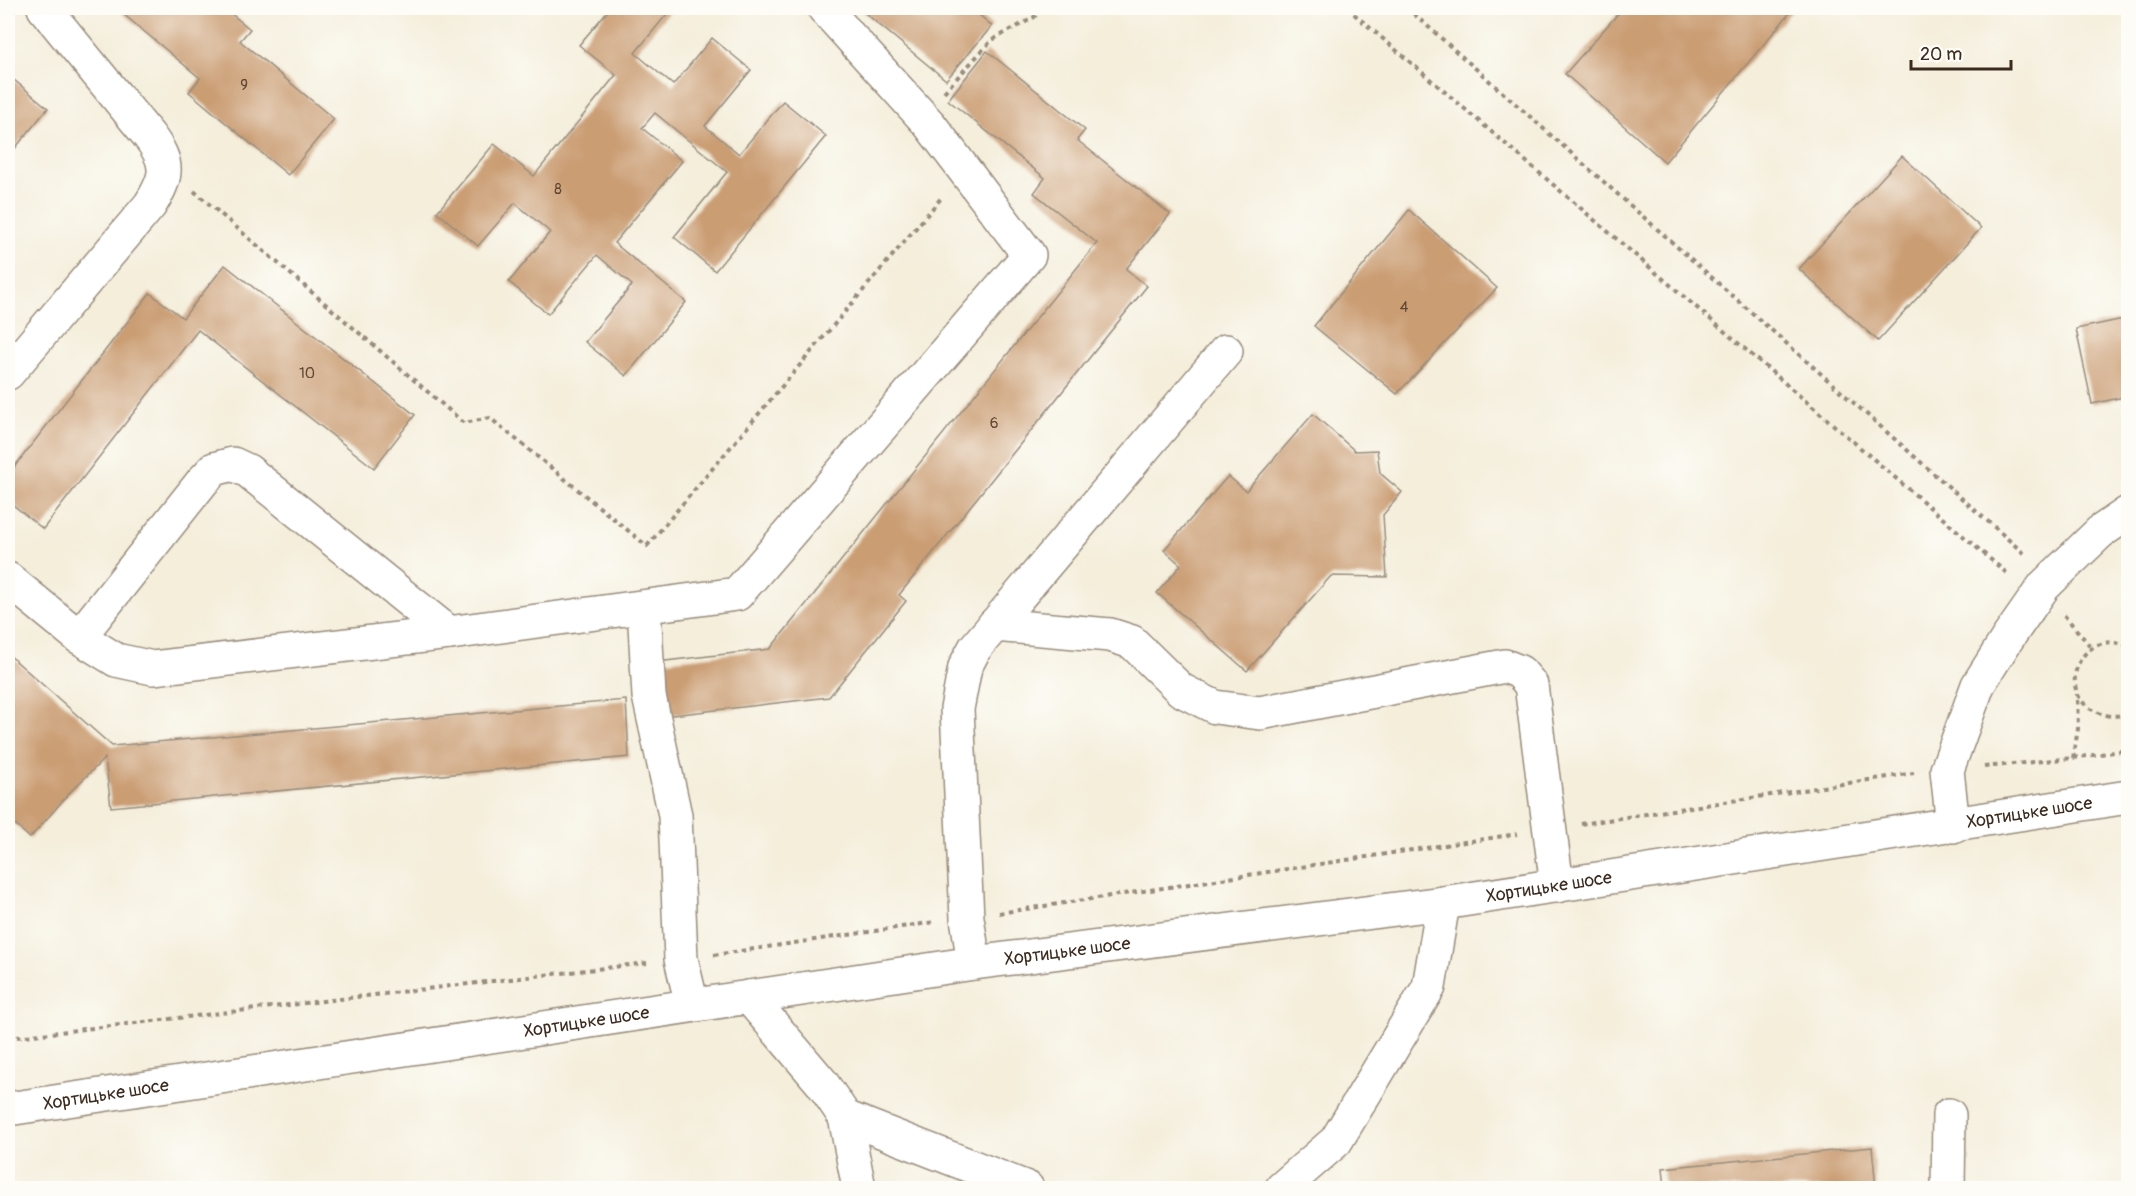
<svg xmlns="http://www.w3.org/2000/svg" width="2136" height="1196" font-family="Pangolin,sans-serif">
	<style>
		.building { fill: #ca9d73 }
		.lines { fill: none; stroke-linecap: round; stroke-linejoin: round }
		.minor-casing { stroke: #988c7c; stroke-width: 36 }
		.major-casing { stroke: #988c7c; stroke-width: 36 }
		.path { stroke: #988c7c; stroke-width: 4; stroke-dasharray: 4.5 4.5; stroke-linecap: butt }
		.minor { stroke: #fff; stroke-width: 33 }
		.major { stroke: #fff; stroke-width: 33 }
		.labels { text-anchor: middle; stroke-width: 6; stroke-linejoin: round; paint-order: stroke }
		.number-label { font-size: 15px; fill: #5f4733 }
		.street-label { font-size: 18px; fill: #3b2a1e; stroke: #fdfcf7 }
	</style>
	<rect width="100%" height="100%" fill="#fdfcf7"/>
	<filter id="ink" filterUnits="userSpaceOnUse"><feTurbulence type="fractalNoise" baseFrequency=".0167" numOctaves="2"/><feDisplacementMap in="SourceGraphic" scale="12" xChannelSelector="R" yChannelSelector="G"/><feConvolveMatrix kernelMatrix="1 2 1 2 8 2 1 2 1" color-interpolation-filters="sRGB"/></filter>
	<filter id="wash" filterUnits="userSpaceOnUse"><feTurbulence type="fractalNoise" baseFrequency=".008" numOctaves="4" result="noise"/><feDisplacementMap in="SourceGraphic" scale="24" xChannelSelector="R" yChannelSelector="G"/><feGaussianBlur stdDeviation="1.35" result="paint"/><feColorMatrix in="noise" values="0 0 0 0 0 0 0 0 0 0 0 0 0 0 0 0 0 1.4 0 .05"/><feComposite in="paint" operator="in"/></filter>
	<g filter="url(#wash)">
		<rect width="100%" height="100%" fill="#f4eedb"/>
		<g id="blocks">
			<g class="building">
				<path d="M116,8H224L250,29L240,41L334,119L288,175L189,92L200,78Z"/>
				<path d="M610,8H672L635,53L673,85L712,38L751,70L705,126L739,154L783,101L826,136L715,271L674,237L727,172L655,113L642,128L682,161L614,243L686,302L626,376L585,342L632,285L597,255L548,314L509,282L550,232L515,203L478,246L437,212L494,144L534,176L616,75L579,45Z"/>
				<path d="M859,8H978L975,11L992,26L946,80Z"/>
				<path d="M1623,8H1794L1665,162L1565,74Z"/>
				<path d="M987,51L1085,130L1077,140L1170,214L1126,269L1147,286L899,595L906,601L829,697L655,717L648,663L770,649L1097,243L1034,193L1045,178L948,100Z"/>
				<path d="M8,75L48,108L8,157Z"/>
				<path d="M1902,156L1981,228L1878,341L1799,269Z"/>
				<path d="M1409,210L1497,288L1397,394L1314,326Z"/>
				<path d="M225,265L415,415L374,468L198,330L43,529L8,501V475L150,293L183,318Z"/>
				<path d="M2128,318V396L2092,404L2076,329Z"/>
				<path d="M1313,414L1355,451L1377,450L1380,473L1402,492L1383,515L1387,577L1331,576L1247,671L1157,593L1181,565L1164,550L1228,476L1246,491Z"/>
				<path d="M8,654L112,746L626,700L629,757L111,807L105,758L72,790L30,838L8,818Z"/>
				<path d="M1872,1147L1876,1188H1665L1663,1168Z"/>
			</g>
		</g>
	</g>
	<g filter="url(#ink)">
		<use href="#blocks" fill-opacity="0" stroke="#988c7c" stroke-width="1.5"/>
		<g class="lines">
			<defs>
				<g id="minor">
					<path d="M8,373L150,205C168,176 170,164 149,136L44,8"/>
					<path d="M8,579L79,637L116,660L153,668L449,633L737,594L1029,255L930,125L824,8"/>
					<path d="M644,607L649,696L675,815L681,959L692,1005"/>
					<path d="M994,625L1110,635L1132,642L1181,690L1215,707L1260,713L1505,666L1520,672L1531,685L1557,886"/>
					<path d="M79,637L202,482L214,469L233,464L248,471L449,633"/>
					<path d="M1953,826L1947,770L1978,685L2007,639L2044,586L2100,532L2128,513"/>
					<path d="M974,963L967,918L957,709L965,667L975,648L1226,351"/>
					<path d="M749,997L822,1083L845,1117L1027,1188"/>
					<path d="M845,1117L859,1188"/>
					<path d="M1282,1188L1336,1141L1429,987L1443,903"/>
					<path d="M1948,1188L1949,1115"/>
				</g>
				<g id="major">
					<path id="s1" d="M8,1109L974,963L1443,903L2128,797"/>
				</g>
			</defs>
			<use href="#minor" class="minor-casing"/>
			<use href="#major" class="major-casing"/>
			<g class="path">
				<path d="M1347,8L2010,576"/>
				<path d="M1407,8L2027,556"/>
				<path d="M944,92L992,40L1033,18L1044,8"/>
				<path d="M194,191L464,423L490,418L647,546L942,197"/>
				<path d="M2064,615L2091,647"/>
				<path d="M2128,646C2080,626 2053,694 2097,712C2107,717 2118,717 2128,713"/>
				<path d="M2073,758L2078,729L2077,694"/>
				<path d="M1984,767L2073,758L2128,750"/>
				<path d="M1581,824L1914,773"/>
				<path d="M999,913L1517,834"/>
				<path d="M714,955L935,922"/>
				<path d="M8,1038L647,963"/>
			</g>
			<use href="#minor" class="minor"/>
			<use href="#major" class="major"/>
		</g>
	</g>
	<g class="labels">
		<g class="number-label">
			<text x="244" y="90">9</text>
			<text x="558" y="194">8</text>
			<text x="1404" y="312">4</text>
			<text x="307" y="378">10</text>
			<text x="994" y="428">6</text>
		</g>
		<g class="street-label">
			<text dy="6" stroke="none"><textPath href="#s1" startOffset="2043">Хортицьке шосе</textPath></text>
			<text dy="6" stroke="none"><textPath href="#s1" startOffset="1557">Хортицьке шосе</textPath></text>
			<text dy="6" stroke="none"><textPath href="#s1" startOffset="1071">Хортицьке шосе</textPath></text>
			<text dy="6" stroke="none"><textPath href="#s1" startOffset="585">Хортицьке шосе</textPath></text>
			<text dy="6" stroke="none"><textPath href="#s1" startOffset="99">Хортицьке шосе</textPath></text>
		</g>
	</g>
	<rect width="2136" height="1196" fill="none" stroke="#fdfcf7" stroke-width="30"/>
	<path d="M1911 60v9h100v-9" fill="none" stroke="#3b2a1e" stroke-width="3"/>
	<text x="1920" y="60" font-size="18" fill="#3b2a1e" stroke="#fdfcf7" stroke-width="4.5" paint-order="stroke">20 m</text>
</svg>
